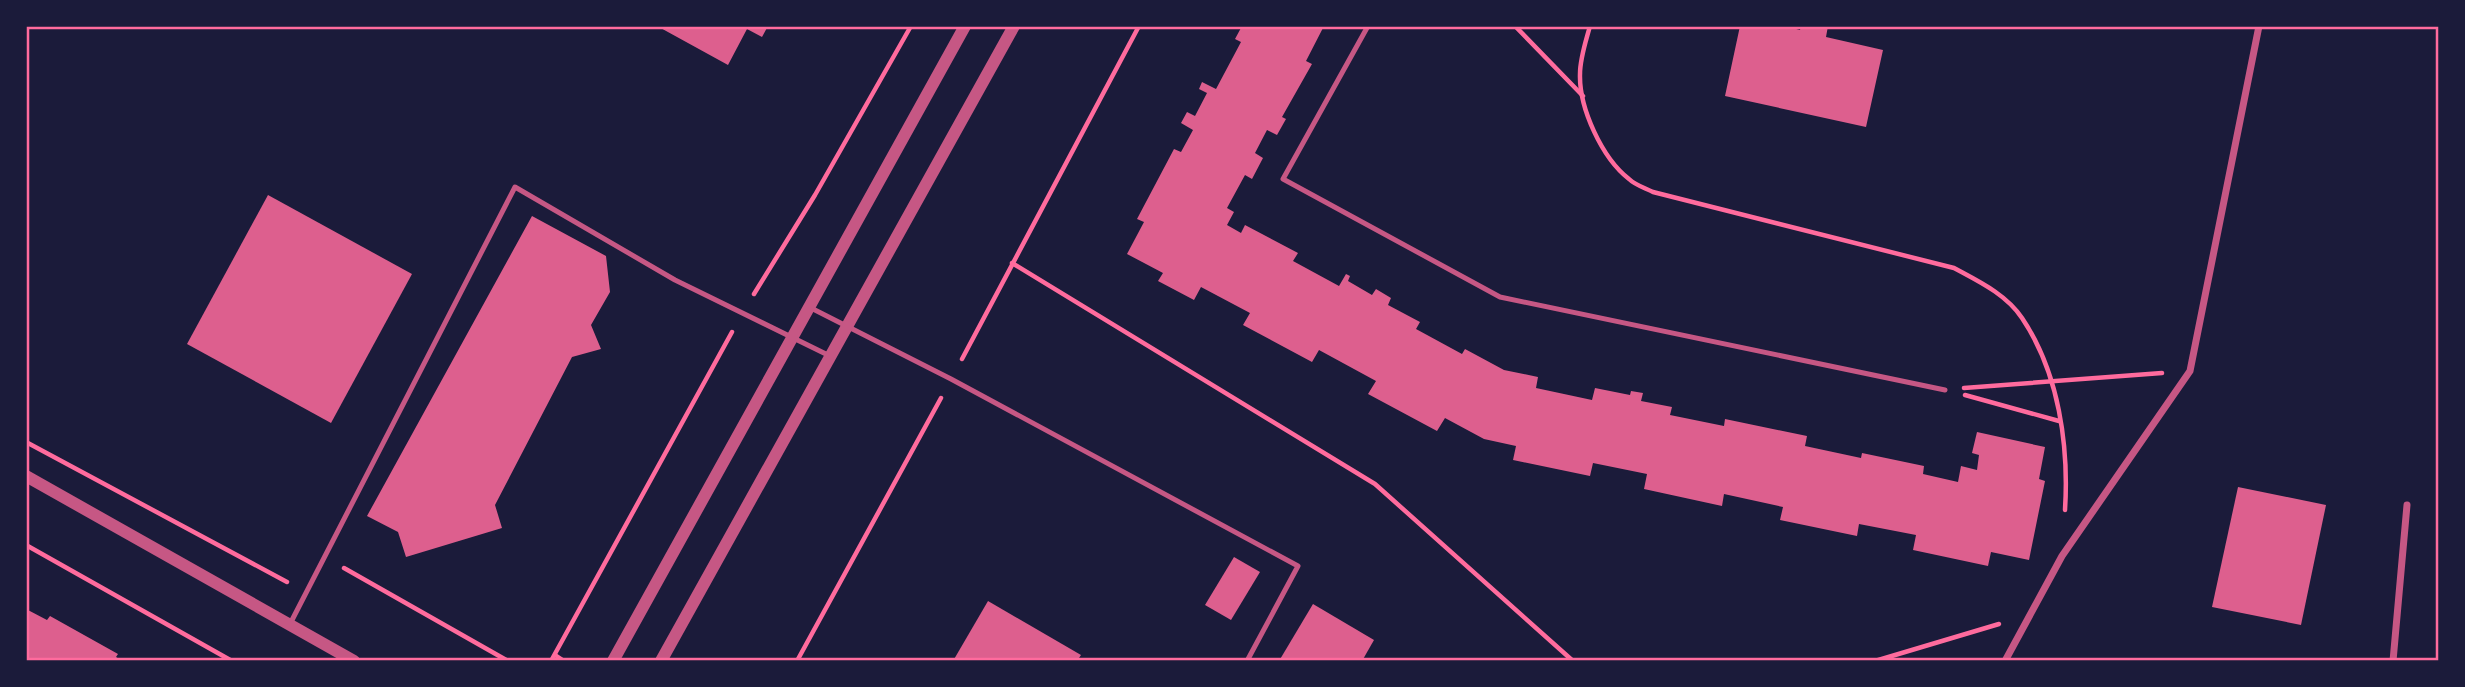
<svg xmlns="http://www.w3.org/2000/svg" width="2465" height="687" font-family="Helvetica,sans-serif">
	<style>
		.building { fill: #dd5f8e }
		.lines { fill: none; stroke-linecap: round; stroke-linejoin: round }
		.path { stroke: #ff6b9d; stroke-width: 4.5 }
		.service { stroke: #c65784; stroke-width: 5 }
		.minor { stroke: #c65784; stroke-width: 7 }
		.tertiary { stroke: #c65784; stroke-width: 12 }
		.neatline { fill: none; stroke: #ff6b9d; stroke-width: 2.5 }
	</style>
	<rect width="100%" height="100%" fill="#1b1b3a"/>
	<g class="building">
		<path d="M657,26H768L762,37L747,29L728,65Z"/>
		<path d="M1242,26H1324L1306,61L1312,64L1282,117L1286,119L1277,135L1267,130L1255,153L1263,158L1252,179L1245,175L1227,208L1234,212L1227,225L1241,233L1245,225L1298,253L1293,261L1339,286L1346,274L1350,276L1348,281L1372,295L1376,289L1391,298L1388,305L1420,322L1416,329L1462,354L1465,349L1504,370L1538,377L1536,388L1592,400L1595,388L1630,395L1631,391L1643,393L1641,401L1672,407L1670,415L1724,426L1725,419L1807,436L1805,446L1861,458L1862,453L1924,466L1923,474L1958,482L1961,466L1977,470L1979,455L1972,453L1977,432L2045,447L2039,479L2045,481L2029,560L1991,552L1988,566L1913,550L1916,535L1859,524L1857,536L1780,520L1783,507L1724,494L1722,506L1644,489L1647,474L1593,463L1590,476L1513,460L1516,446L1484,439L1445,418L1437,431L1368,394L1376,381L1319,350L1312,362L1243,325L1250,313L1201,287L1194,300L1158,281L1163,273L1127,254L1144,222L1137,219L1174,149L1181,152L1193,130L1181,123L1187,112L1195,116L1207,93L1199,89L1202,82L1216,89L1241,42L1235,39Z"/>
		<path d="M1740,26H1785L1800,30L1801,26H1828L1826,37L1883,50L1866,127L1725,96Z"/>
		<path d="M268,195L412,274L331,423L187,344Z"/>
		<path d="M532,216L606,256L610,292L591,325L601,349L572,357L495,505L502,528L406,557L398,532L367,516Z"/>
		<path d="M2238,487L2326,505L2301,625L2212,607Z"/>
		<path d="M1234,557L1260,572L1231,620L1205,605Z"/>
		<path d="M988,601L1081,655L1077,661H953Z"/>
		<path d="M1313,604L1374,640L1362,661H1279Z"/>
		<path d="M26,609L47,620L50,616L118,654L116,657L122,661H26Z"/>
	</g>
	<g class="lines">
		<g class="path">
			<path d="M1515,26L1583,96"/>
			<path d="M1590,26C1586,41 1580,58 1580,74C1579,108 1602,158 1629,179C1635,185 1645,188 1653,192L1954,268C1978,281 2006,294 2022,318C2059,373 2069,446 2065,510"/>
			<path d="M1012,263L1375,484L1573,661"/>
			<path d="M754,294L815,195L911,26"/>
			<path d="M962,359L1139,26"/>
			<path d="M1964,388L2162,373"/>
			<path d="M1965,395L2059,421"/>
			<path d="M26,442L287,582"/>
			<path d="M26,545L232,661"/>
			<path d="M344,568L508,661"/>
			<path d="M555,655L564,661"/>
			<path d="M551,661L732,332"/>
			<path d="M797,661L941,398"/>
			<path d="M1875,661L1999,624"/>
		</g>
		<g class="service">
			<path d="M1368,26L1283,179L1500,297L1945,390"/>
			<path d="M809,307L951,379L1298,566L1247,661"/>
			<path d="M290,624L515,187L675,280L830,356"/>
		</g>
		<g class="minor">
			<path d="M2005,661L2062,556L2190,371L2259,26"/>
			<path d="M2393,661L2407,505"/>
		</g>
		<g class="tertiary">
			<path d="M26,476L354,661"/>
			<path d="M613,661L965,26"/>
			<path d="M661,661L1014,26"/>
		</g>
	</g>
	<rect width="2465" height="687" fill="none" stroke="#1b1b3a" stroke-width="56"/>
	<rect x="28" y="28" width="2409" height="631" class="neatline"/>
</svg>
